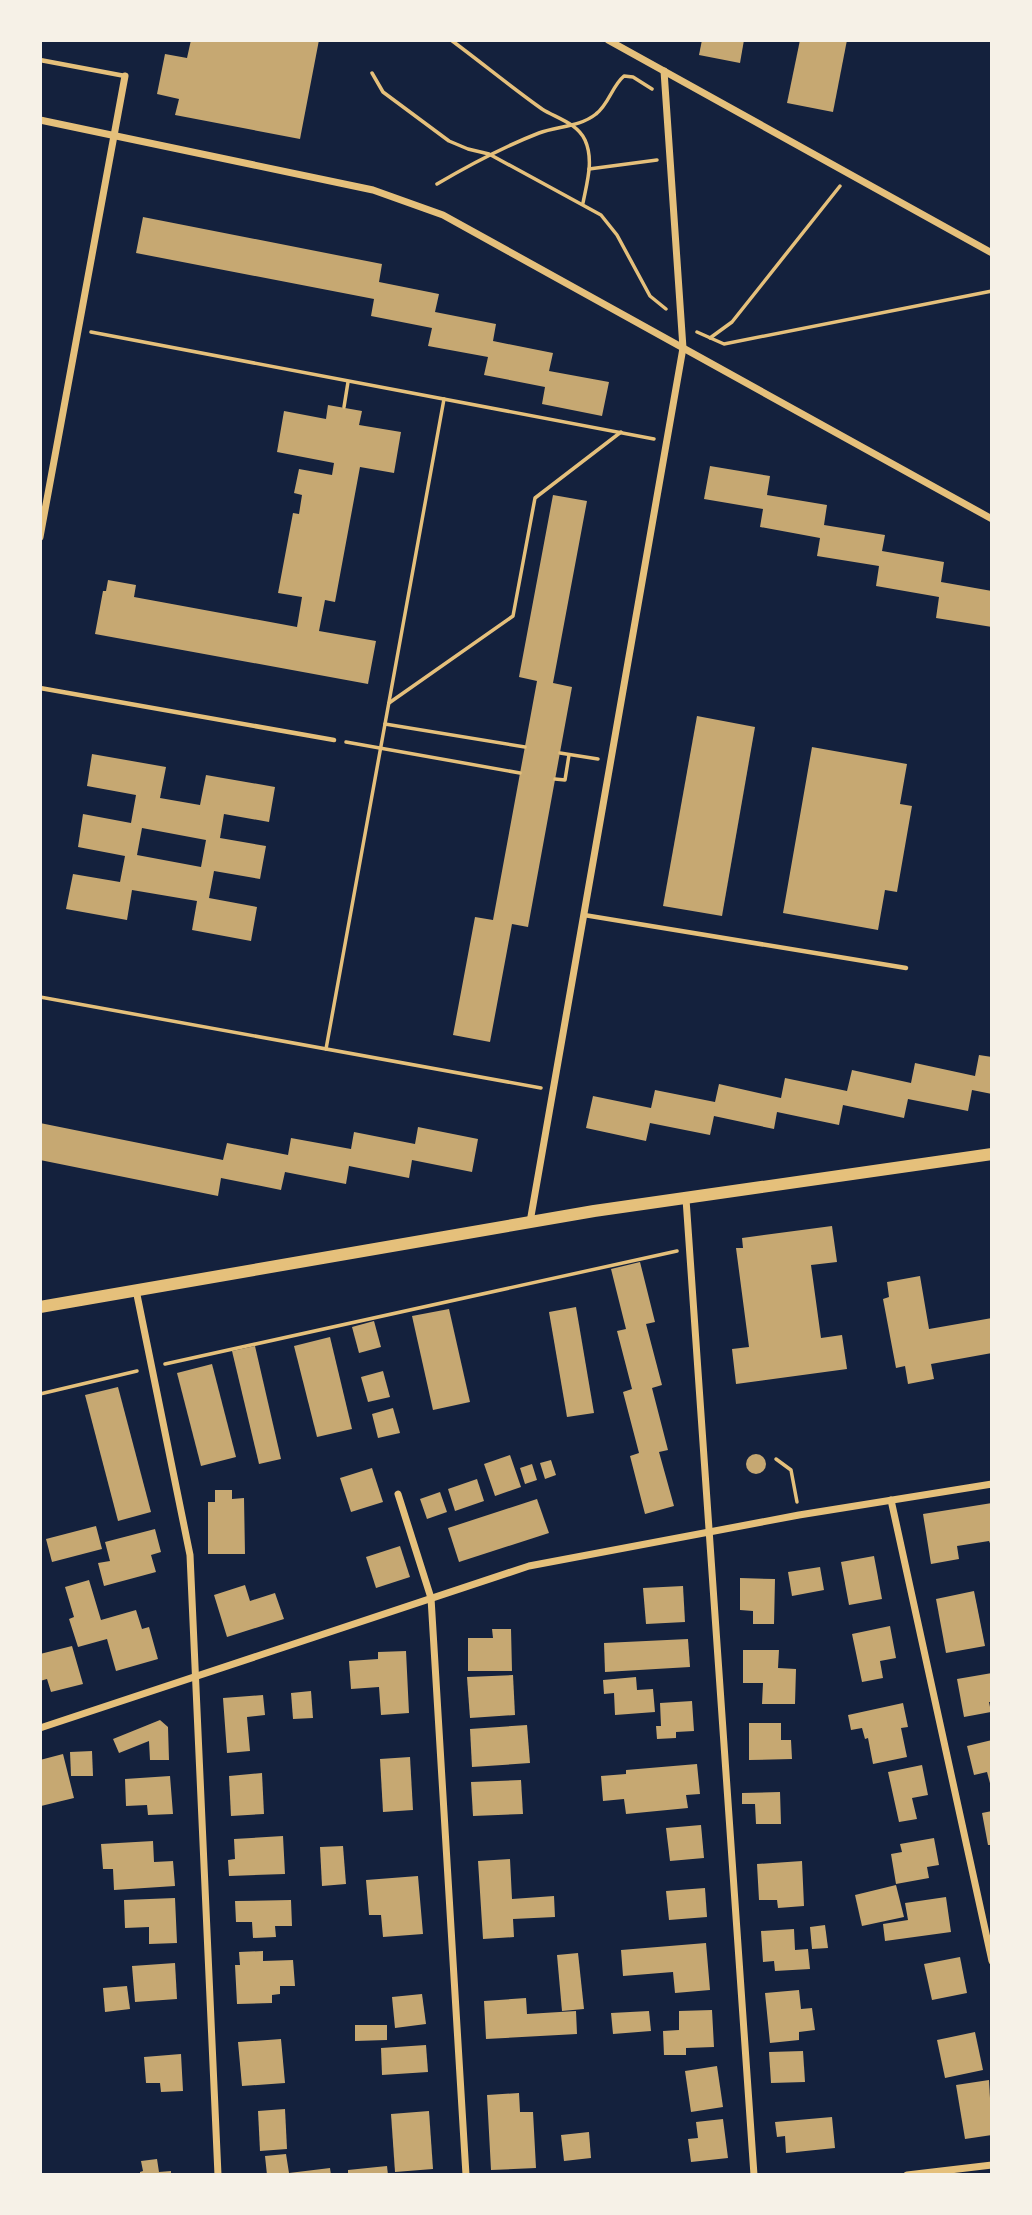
<svg xmlns="http://www.w3.org/2000/svg" width="1032" height="2215" font-family="Poppins,sans-serif">
	<style>
		.building { fill: #c6a872; fill-rule: evenodd }
		.lines { fill: none; stroke-linecap: round; stroke-linejoin: round }
		.path { stroke: #e5c07b; stroke-width: 3.5 }
		.service { stroke: #e5c07b; stroke-width: 4.5 }
		.minor { stroke: #e5c07b; stroke-width: 7 }
		.tertiary { stroke: #e5c07b; stroke-width: 12 }
	</style>
	<rect width="100%" height="100%" fill="#14213d"/>
	<g class="building">
		<path d="M191,40H319L300,139L175,115L179,99L157,94L165,54L187,58Z"/>
		<path d="M702,40H744L740,63L699,55Z"/>
		<path d="M800,40H847L833,112L787,103Z"/>
		<path d="M143,217L382,264L379,282L439,294L435,312L496,324L493,341L553,353L549,371L609,382L602,416L542,404L545,387L484,375L488,357L428,346L432,328L371,316L374,299L136,253Z"/>
		<path d="M328,405L362,411L359,425L401,432L394,473L360,467L335,602L325,600L319,631L376,641L368,684L95,634L103,591H106L108,580L136,585L134,597L297,627L302,597L278,593L293,513L299,514L302,495L294,493L299,469L332,475L334,463L277,452L284,411L326,419Z"/>
		<path d="M710,466L770,476L767,495L827,505L824,525L885,535L882,551L944,562L941,582L992,591V627L936,618L939,597L876,586L879,566L817,556L820,538L760,527L763,509L704,499Z"/>
		<path d="M553,495L587,501L553,683L572,687L528,927L512,924L490,1042L453,1035L475,917L493,920L537,681L519,677Z"/>
		<path d="M697,716L755,727L722,916L663,906Z"/>
		<path d="M812,747L907,764L900,804L912,806L897,892L885,890L878,930L783,913Z"/>
		<path d="M92,754L166,767L160,798L200,805L206,775L275,787L269,822L224,814L220,838L266,846L260,879L214,871L209,898L257,907L251,941L192,930L197,901L132,890L127,920L66,909L73,874L120,882L125,856L78,847L83,814L131,823L136,795L87,786ZM142,828L206,840L201,867L137,855Z"/>
		<path d="M979,1055L992,1057V1094L972,1090L968,1111L908,1099L904,1118L843,1105L839,1125L777,1112L774,1129L714,1116L710,1135L650,1123L646,1141L586,1128L593,1096L651,1108L655,1090L715,1102L719,1084L781,1098L785,1078L847,1091L852,1070L911,1083L915,1063L975,1076Z"/>
		<path d="M40,1123L223,1160L227,1143L288,1155L291,1138L351,1149L354,1132L415,1144L418,1127L478,1139L472,1172L412,1160L409,1178L349,1166L346,1184L285,1172L281,1190L221,1178L218,1196L40,1160Z"/>
		<path d="M832,1226L837,1262L811,1265L821,1338L842,1335L847,1369L736,1384L732,1349L749,1347L736,1248H743L742,1238Z"/>
		<path d="M640,1262L655,1322L646,1324L662,1385L652,1388L668,1450L659,1452L674,1506L645,1514L630,1456L639,1453L623,1392L632,1389L617,1331L626,1329L611,1269Z"/>
		<path d="M920,1276L929,1329L992,1318V1353L931,1364L934,1379L908,1384L905,1366L896,1368L883,1299L889,1297L887,1282Z"/>
		<path d="M576,1307L594,1413L567,1417L549,1312Z"/>
		<path d="M449,1309L470,1402L433,1410L412,1316Z"/>
		<path d="M374,1321L381,1347L359,1353L352,1327Z"/>
		<path d="M330,1337L352,1429L317,1437L294,1346Z"/>
		<path d="M255,1346L281,1459L259,1464L232,1351Z"/>
		<path d="M212,1364L236,1457L201,1466L177,1373Z"/>
		<path d="M383,1371L390,1397L368,1402L361,1377Z"/>
		<path d="M118,1387L151,1512L118,1521L85,1395Z"/>
		<path d="M393,1408L400,1433L378,1438L372,1414Z"/>
		<circle cx="756" cy="1464" r="10"/>
		<path d="M510,1455L521,1487L495,1496L484,1464Z"/>
		<path d="M551,1460L556,1475L545,1479L540,1463Z"/>
		<path d="M532,1464L537,1480L525,1484L520,1468Z"/>
		<path d="M372,1468L383,1502L351,1512L340,1478Z"/>
		<path d="M477,1479L484,1501L455,1511L448,1489Z"/>
		<path d="M215,1490H232V1499L244,1498L245,1554H208V1502H215Z"/>
		<path d="M440,1492L447,1512L427,1519L420,1499Z"/>
		<path d="M537,1499L549,1533L459,1562L448,1528Z"/>
		<path d="M992,1503V1548L989,1541L957,1546L959,1559L931,1564L923,1514Z"/>
		<path d="M96,1526L102,1549L52,1562L46,1539Z"/>
		<path d="M155,1529L161,1552L151,1555L156,1572L104,1586L98,1563L110,1561L105,1542Z"/>
		<path d="M400,1546L410,1577L376,1588L366,1557Z"/>
		<path d="M874,1556L882,1599L849,1605L841,1562Z"/>
		<path d="M820,1567L824,1590L792,1596L788,1572Z"/>
		<path d="M740,1578L775,1579L774,1624H753V1611L740,1610Z"/>
		<path d="M89,1580L101,1620L136,1610L142,1629L149,1627L158,1659L116,1671L107,1639L78,1647L69,1619L74,1617L65,1587Z"/>
		<path d="M245,1585L250,1601L275,1593L284,1619L227,1637L214,1595Z"/>
		<path d="M683,1586L685,1622L646,1624L643,1588Z"/>
		<path d="M974,1591L985,1646L946,1653L936,1599Z"/>
		<path d="M890,1626L896,1658L880,1661L883,1678L862,1682L852,1634Z"/>
		<path d="M492,1629H511L512,1671H468V1638H493Z"/>
		<path d="M688,1639L690,1667L605,1672L604,1643Z"/>
		<path d="M72,1646L83,1684L51,1692L47,1679L40,1681V1654Z"/>
		<path d="M743,1650H779L778,1668L796,1669L795,1704H762L763,1683H743Z"/>
		<path d="M406,1651L409,1713L381,1715L379,1687L351,1689L349,1661L378,1659V1652Z"/>
		<path d="M992,1673V1702H989L991,1712L964,1717L957,1679Z"/>
		<path d="M513,1675L515,1715L470,1718L467,1677Z"/>
		<path d="M636,1677L637,1690L653,1689L655,1712L615,1715L614,1693L604,1694L603,1680Z"/>
		<path d="M311,1691L313,1718L293,1719L291,1693Z"/>
		<path d="M263,1695L265,1715L247,1717L250,1751L227,1753L223,1698Z"/>
		<path d="M692,1701L694,1731L676,1732V1738L657,1739L656,1726H661L660,1703Z"/>
		<path d="M903,1703L908,1727L901,1728L907,1757L873,1764L868,1738L865,1739L862,1728L851,1730L848,1715Z"/>
		<path d="M160,1720L168,1727L169,1760H150L149,1741L119,1753L113,1739Z"/>
		<path d="M749,1723H781V1740H791L792,1759L749,1760Z"/>
		<path d="M527,1725L530,1763L472,1767L470,1729Z"/>
		<path d="M992,1740V1787H991L987,1772L974,1775L967,1746Z"/>
		<path d="M92,1751L93,1776H71L70,1752Z"/>
		<path d="M63,1754L74,1798L41,1806L40,1760Z"/>
		<path d="M410,1757L413,1810L383,1812L380,1759Z"/>
		<path d="M697,1764L700,1794L686,1795L688,1808L626,1814L624,1799L603,1801L601,1776L626,1774V1770Z"/>
		<path d="M922,1765L928,1795L912,1798L917,1819L899,1822L888,1772Z"/>
		<path d="M262,1773L264,1814L231,1816L229,1776Z"/>
		<path d="M170,1776L173,1814L148,1815L147,1805L126,1806L125,1779Z"/>
		<path d="M521,1780L523,1814L473,1816L471,1782Z"/>
		<path d="M780,1792L781,1824H756L755,1804H742V1793Z"/>
		<path d="M992,1811V1845H988L982,1813Z"/>
		<path d="M701,1825L704,1858L670,1861L666,1828Z"/>
		<path d="M283,1836L285,1874L229,1876L228,1860L235,1859L234,1839Z"/>
		<path d="M934,1838L939,1865L927,1867L929,1878L896,1884L891,1854L902,1852L900,1844Z"/>
		<path d="M153,1841L154,1862L173,1861L175,1886L114,1890L113,1869H103L101,1844Z"/>
		<path d="M343,1846L346,1884L322,1886L320,1847Z"/>
		<path d="M510,1859L512,1899L554,1896L555,1917L513,1919L514,1937L483,1939L478,1861Z"/>
		<path d="M802,1861L804,1906L778,1908L777,1900H759L757,1864Z"/>
		<path d="M418,1876L423,1934L383,1937L381,1915H369L366,1880Z"/>
		<path d="M896,1885L904,1917L862,1926L855,1895Z"/>
		<path d="M705,1888L707,1917L669,1920L666,1891Z"/>
		<path d="M946,1897L951,1932L885,1941L883,1924L908,1920L905,1903Z"/>
		<path d="M175,1898L177,1943L149,1944V1927L125,1928L124,1900Z"/>
		<path d="M291,1900L292,1926H275L276,1937L253,1938L252,1922H236L235,1901Z"/>
		<path d="M825,1925L828,1948L812,1949L810,1927Z"/>
		<path d="M794,1929L795,1950L808,1949L810,1969L775,1971L774,1961L763,1962L761,1931Z"/>
		<path d="M706,1943L710,1990L675,1993L673,1972L623,1976L621,1950Z"/>
		<path d="M263,1951V1961L293,1960L295,1986H280V1994L272,1995V2003L237,2004L235,1965H240L239,1952Z"/>
		<path d="M578,1953L584,2009L562,2011L557,1955Z"/>
		<path d="M960,1957L967,1993L932,2000L924,1964Z"/>
		<path d="M175,1963L177,1999L135,2002L132,1966Z"/>
		<path d="M127,1986L130,2009L105,2012L103,1988Z"/>
		<path d="M799,1990L801,2009L812,2008L815,2030L799,2032V2040L770,2043L765,1993Z"/>
		<path d="M422,1994L426,2024L395,2028L392,1997Z"/>
		<path d="M526,1998L527,2014L576,2011L577,2034L486,2039L484,2001Z"/>
		<path d="M712,2010L714,2047L686,2048V2055H664L663,2031L679,2030V2011Z"/>
		<path d="M649,2011L651,2031L613,2034L611,2013Z"/>
		<path d="M355,2025H387V2040L355,2041Z"/>
		<path d="M975,2032L983,2070L945,2078L937,2040Z"/>
		<path d="M281,2039L285,2083L242,2086L238,2042Z"/>
		<path d="M426,2045L428,2072L382,2075L381,2048Z"/>
		<path d="M803,2051L805,2082L771,2083L769,2052Z"/>
		<path d="M181,2054L183,2091L161,2092L160,2083H146L144,2057Z"/>
		<path d="M717,2066L723,2107L691,2112L685,2071Z"/>
		<path d="M989,2080L992,2135L965,2139L956,2085Z"/>
		<path d="M519,2093L520,2112H533L536,2168L491,2170L487,2095Z"/>
		<path d="M285,2109L287,2149L260,2151L258,2111Z"/>
		<path d="M429,2111L433,2169L395,2172L391,2114Z"/>
		<path d="M832,2117L835,2148L786,2153L785,2136L777,2137L775,2122Z"/>
		<path d="M723,2119L728,2158L691,2162L688,2139L698,2138L696,2122Z"/>
		<path d="M589,2132L591,2158L564,2161L561,2135Z"/>
		<path d="M286,2154L289,2173L330,2168L331,2175H267L265,2156Z"/>
		<path d="M157,2159L159,2172L171,2171V2175H140V2172L143,2171L141,2161Z"/>
		<path d="M387,2166L388,2175H348V2170Z"/>
	</g>
	<g class="lines">
		<g class="path">
			<path d="M451,40C482,63 511,87 542,109C556,118 577,123 585,140C594,160 587,182 583,203"/>
			<path d="M372,73L383,92L449,141L468,149L489,154L601,215L617,235L650,296L666,309"/>
			<path d="M589,169L657,160"/>
			<path d="M437,184C471,164 503,147 539,133C557,126 580,127 596,114C609,104 612,86 624,76L633,77L652,89"/>
			<path d="M91,332L654,439"/>
			<path d="M697,332L724,344L992,291"/>
			<path d="M710,338L732,322L840,186"/>
			<path d="M344,407L348,382"/>
			<path d="M389,703L513,616L535,498L621,432"/>
			<path d="M385,724L525,747"/>
			<path d="M346,742L520,773"/>
			<path d="M560,753L598,759"/>
			<path d="M555,779L565,780L569,755"/>
			<path d="M40,997L541,1088"/>
			<path d="M326,1049L444,399"/>
			<path d="M165,1364L677,1251"/>
			<path d="M40,1394L137,1371"/>
			<path d="M776,1459L791,1470L797,1502"/>
		</g>
		<g class="service">
			<path d="M40,60L125,76"/>
			<path d="M40,688L334,740"/>
			<path d="M584,915L906,968"/>
		</g>
		<g class="minor">
			<path d="M608,40L992,253"/>
			<path d="M40,120L373,190L443,215L992,519"/>
			<path d="M40,537L125,76"/>
			<path d="M686,1199L754,2175"/>
			<path d="M530,1222L683,348L664,71"/>
			<path d="M136,1290L190,1555L218,2175"/>
			<path d="M398,1494L431,1598L466,2175"/>
			<path d="M891,1500L992,1961"/>
			<path d="M40,1728L529,1566L799,1515L992,1484"/>
			<path d="M907,2175L992,2165"/>
		</g>
		<path class="tertiary" d="M40,1307L594,1211L992,1154"/>
	</g>
	<rect width="1032" height="2215" fill="none" stroke="#f6f1e7" stroke-width="84"/>
</svg>
